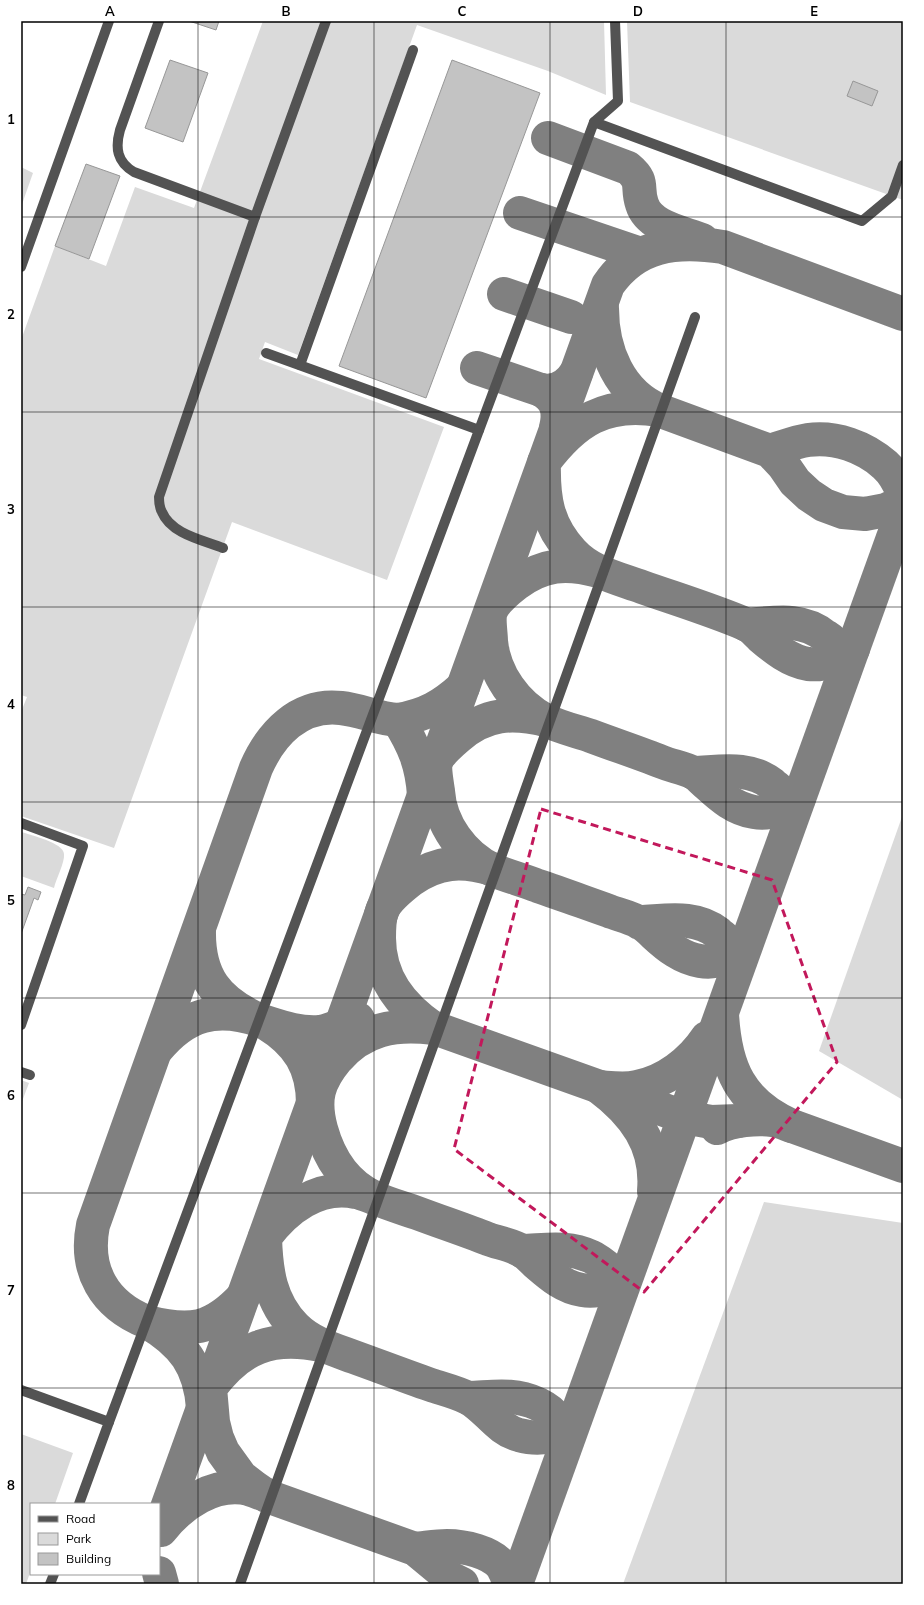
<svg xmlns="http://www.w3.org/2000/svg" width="924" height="1605" font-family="Mulish,sans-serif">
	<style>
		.green { fill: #dadada }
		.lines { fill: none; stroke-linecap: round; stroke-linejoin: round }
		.taxiway { stroke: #808080; stroke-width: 34 }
		.building { fill: #c3c3c3; stroke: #979797 }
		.minor { stroke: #535353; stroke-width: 10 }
		.marked { fill: none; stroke: #c2185b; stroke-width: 3; stroke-dasharray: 8 5; stroke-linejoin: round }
		.grid { fill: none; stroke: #000; stroke-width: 1; stroke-opacity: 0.55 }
		.neatline { fill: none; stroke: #000; stroke-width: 1.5 }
		.grid-label { font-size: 13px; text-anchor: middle; font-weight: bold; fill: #000 }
	</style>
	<rect width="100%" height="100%" fill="#fff"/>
	<g class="green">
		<path d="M263,21H604L606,95L548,71L417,25L298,355L265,342L259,359L444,427L387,580L232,522L114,848L21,816V712L27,697L21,695V340L55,246L106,266L135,187L194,208Z"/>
		<path d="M627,21H903V200L630,102Z"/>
		<path d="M21,167L33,173L21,207Z"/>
		<path d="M903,814V1100L819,1051Z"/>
		<path d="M21,832C31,835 64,843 64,854C65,862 56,879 54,888L21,876Z"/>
		<path d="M21,1080L29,1083L21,1104Z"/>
		<path d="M764,1202L903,1223V1584H623Z"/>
		<path d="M21,1434L73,1453L55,1504H31V1570L26,1584H21Z"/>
	</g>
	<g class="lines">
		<g class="taxiway">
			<path d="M548,138L628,168C645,182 636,187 642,204C649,227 682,232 702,240"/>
			<path d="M520,213L641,254"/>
			<path d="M504,294L571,317"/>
			<path d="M602,308C602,350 619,394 661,411L770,451L784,466L795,482L809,495L824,505L843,512L865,514L886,510L903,502"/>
			<path d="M477,368L541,390"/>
			<path d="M659,410C605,401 575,421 544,462C543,498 547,525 572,552C590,572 617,578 642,587C676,599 712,610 745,624C751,626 757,633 761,637C775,649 790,661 808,664C826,666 839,659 853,649"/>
			<path d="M556,428C560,411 557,399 541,390C556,393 568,386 576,373"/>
			<path d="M770,451C783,447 795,442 808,440C835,436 865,447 885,465C893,472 899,483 903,493"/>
			<path d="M598,571C566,562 543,564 516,584C507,591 495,601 491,611C488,617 491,634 491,641C494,674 516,705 545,720C559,727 576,731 591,736C615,745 639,753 662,762C672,766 684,768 694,773C699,776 703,781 708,785C721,797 735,809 754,812C771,815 785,808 799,798"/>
			<path d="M747,625C774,623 802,617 825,636C828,638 832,640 834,644C840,653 842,663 844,673"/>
			<path d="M546,720C512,712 486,713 458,737C452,742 439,754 436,761C434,768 437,784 438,791C440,824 463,856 493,870C507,876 523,880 538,886C562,894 586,903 609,911C619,915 631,917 640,923C645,925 650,930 654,934C668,947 682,958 700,961C718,964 731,957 745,947"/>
			<path d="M694,773C721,772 749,766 772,784C775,787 779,789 781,792C786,802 788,812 790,822"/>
			<path d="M424,795C422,765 414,745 398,720C426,715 442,706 463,687"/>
			<path d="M640,922C667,921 695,915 718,933C721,936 725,938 727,941C733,950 735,961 736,971"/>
			<path d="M259,1020C278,1026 299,1034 320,1032C333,1030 345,1023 358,1019"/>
			<path d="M412,1020L684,1117L711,1122L738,1121"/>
			<path d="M267,1024C298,1043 313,1067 313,1104"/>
			<path d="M433,1028C395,1023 363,1029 337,1059C318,1082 313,1099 321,1129C329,1158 346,1185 375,1198C388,1204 403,1208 417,1213C441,1222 465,1230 488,1239C499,1243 512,1245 522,1251C527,1254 532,1259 536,1263C550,1275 563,1287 582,1290C600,1293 613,1286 626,1276"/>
			<path d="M433,1028C401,1006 379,978 379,938C379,929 379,919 382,911C386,900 402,887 411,880C438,861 462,860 492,869"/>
			<path d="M157,1049C186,1014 216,1006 259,1020C217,1001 198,977 199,930"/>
			<path d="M792,1126L903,1166"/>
			<path d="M717,1128C733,1120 756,1118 773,1120C779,1121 786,1124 792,1126C740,1103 725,1068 722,1014"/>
			<path d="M654,1191C658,1145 634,1113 599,1087C612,1088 625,1090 637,1087C665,1082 691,1062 707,1038"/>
			<path d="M374,1198C368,1196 362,1193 356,1192C318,1184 286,1209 265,1237C266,1271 270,1302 295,1327C311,1343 332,1349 354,1357C379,1366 405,1376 431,1385C443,1389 456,1392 468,1398C486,1407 498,1430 519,1435C541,1441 555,1437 573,1424"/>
			<path d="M522,1251C549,1250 567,1246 592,1257C597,1260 606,1265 609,1270C615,1279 616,1289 618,1299"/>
			<path d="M147,1322C104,1305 84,1270 93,1225L256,768C271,734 299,703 341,708C361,710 378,719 398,720"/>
			<path d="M321,1345C271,1335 241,1347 210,1388L213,1422L217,1438L223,1452L241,1477L254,1487L267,1496L415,1549L450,1578L462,1584"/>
			<path d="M469,1398C495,1397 513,1393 538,1404C544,1407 552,1412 555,1417C561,1426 563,1436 565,1446"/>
			<path d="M203,1408C200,1366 183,1343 147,1322C190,1333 212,1330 243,1297"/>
			<path d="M159,1530L608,285C636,244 676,240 723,247L903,314"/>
			<path d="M161,1530C181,1504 215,1481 249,1489C255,1491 261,1494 267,1495"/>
			<path d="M415,1549C426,1548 436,1546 447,1546C464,1546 491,1552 502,1566C505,1571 508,1579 509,1584"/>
			<path d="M159,1573L162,1584"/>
			<path d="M516,1584L903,510"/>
		</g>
	</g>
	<g class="building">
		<path d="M189,21H219L216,30Z"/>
		<path d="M170,60L208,73L183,142L145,128Z"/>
		<path d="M452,60L540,93L426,398L339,366Z"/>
		<path d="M853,81L878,91L872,106L847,96Z"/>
		<path d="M86,164L120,176L89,259L55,246Z"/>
		<path d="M28,887L41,892L38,900L34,898L21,934V894L25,895Z"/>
	</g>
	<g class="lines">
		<g class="minor">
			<path d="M159,21L120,130C115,148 117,162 134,172L255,217"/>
			<path d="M594,122L862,221L892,196L903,165"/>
			<path d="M21,267L109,21"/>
			<path d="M266,353L479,430"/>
			<path d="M300,365L413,50"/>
			<path d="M223,548C203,540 171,534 162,512C159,507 159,502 159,497L255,217L326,21"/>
			<path d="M21,823L83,846L21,1025"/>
			<path d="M21,1072L30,1075"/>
			<path d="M21,1390L109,1422L79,1504"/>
			<path d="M109,1422L594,122L618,101L615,21"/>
			<path d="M50,1584L54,1574"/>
			<path d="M240,1584L695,317"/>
		</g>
	</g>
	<path class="marked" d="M541,809L772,880L837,1062L644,1292L454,1149Z"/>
	<path class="grid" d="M198,21V1584M374,21V1584M550,21V1584M726,21V1584M21,217H903M21,412H903M21,607H903M21,802H903M21,998H903M21,1193H903M21,1388H903"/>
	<rect width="924" height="1605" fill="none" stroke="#ffffff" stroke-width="44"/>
	<rect x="30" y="1503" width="130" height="72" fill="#ffffff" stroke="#999999"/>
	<rect x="38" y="1516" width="20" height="6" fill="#535353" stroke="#999999"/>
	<text x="66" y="1523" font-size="12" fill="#000000">Road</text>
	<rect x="38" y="1533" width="20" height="12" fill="#dadada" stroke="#999999"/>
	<text x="66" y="1543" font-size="12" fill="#000000">Park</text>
	<rect x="38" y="1553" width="20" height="12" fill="#c3c3c3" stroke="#999999"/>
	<text x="66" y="1563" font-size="12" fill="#000000">Building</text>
	<rect x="22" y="22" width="880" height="1561" class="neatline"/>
	<g class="grid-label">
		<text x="110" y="16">A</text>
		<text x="286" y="16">B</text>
		<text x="462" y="16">C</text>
		<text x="638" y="16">D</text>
		<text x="814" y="16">E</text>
		<text x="11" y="124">1</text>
		<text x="11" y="319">2</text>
		<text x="11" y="514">3</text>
		<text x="11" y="709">4</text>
		<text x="11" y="905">5</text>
		<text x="11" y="1100">6</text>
		<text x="11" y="1295">7</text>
		<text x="11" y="1490">8</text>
	</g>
</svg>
